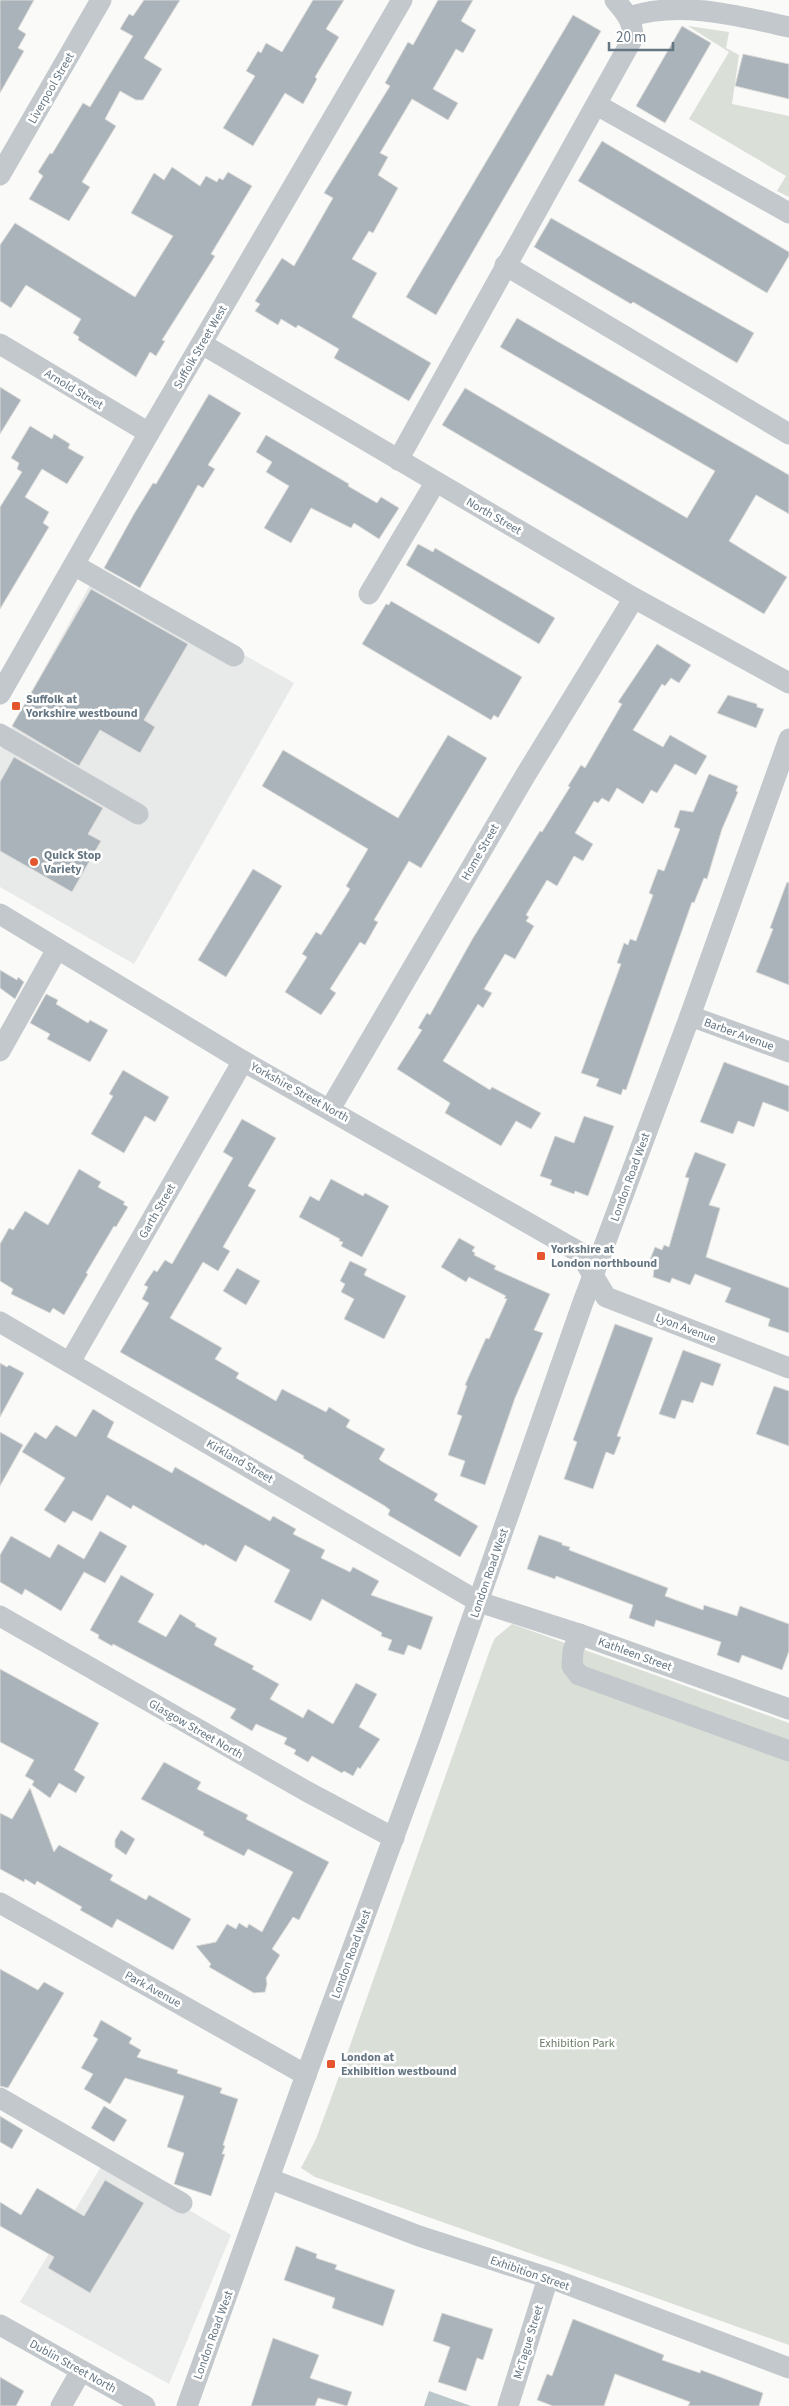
<svg xmlns="http://www.w3.org/2000/svg" width="789" height="2406" font-family="'Source Sans 3',sans-serif">
	<style>
		.built { fill: #e8e9e9 }
		.green { fill: #dadfd7 }
		.water { fill: #bbc7cb }
		.building { fill: #aab3b9; stroke: #dcdcda }
		.lines { fill: none; stroke-linecap: round; stroke-linejoin: round }
		.minor { stroke: #c3c8cc; stroke-width: 21 }
		.poi-dot { fill: #e4572e; stroke: #fff; stroke-width: 2 }
		.labels { text-anchor: middle; stroke-width: 5; stroke-linejoin: round; paint-order: stroke }
		.street-label { font-size: 12px; fill: #657683; stroke: #fff }
		.poi-label { font-size: 12px; font-weight: bold; fill: #657683; stroke: #fff; text-anchor: start }
		.park-label { font-size: 12px; fill: #687a64; stroke: #fff }
	</style>
	<rect width="100%" height="100%" fill="#fafaf8"/>
	<g class="built">
		<path d="M97,572L294,683L134,964L0,887V749Z"/>
		<path d="M105,2160L231,2235L169,2384L20,2302Z"/>
	</g>
	<g class="green">
		<path d="M688,26L729,32L726,48L739,55L732,104L789,116V197L777,191L786,176L689,119L729,52Z"/>
		<path d="M512,1624L789,1723V2345L315,2177L301,2168L316,2139L341,2071L491,1647L495,1638Z"/>
	</g>
	<path class="water" d="M429,2391L471,2406H424Z"/>
	<g class="building">
		<path d="M0,0H34L18,29L26,34L18,48L24,51L0,93Z"/>
		<path d="M144,0H180L144,58L162,69L143,100H136L120,91L105,119L116,126L82,182L90,187L69,221L29,199L43,176L38,172L50,153L52,154L83,103L90,107L133,36L120,29L129,14L133,16Z"/>
		<path d="M313,0H344L326,29L339,37L315,77L317,79L303,104L285,93L253,146L223,128L255,76L246,71L258,51L261,53L266,43L282,52Z"/>
		<path d="M438,0H473L461,21L476,30L463,53L456,49L433,89L458,103L448,120L412,99L380,153L388,157L378,175L398,188L373,233L369,231L352,259L377,273L352,317L431,363L409,401L334,358L339,349L298,325L296,328L281,319L278,325L255,311L260,304L255,301L282,258L294,266L333,198L324,193L390,86L385,83L408,42L413,45Z"/>
		<path d="M573,15L601,31L436,315L406,297Z"/>
		<path d="M682,26L711,43L665,123L636,106Z"/>
		<path d="M743,54L789,64V99L735,86Z"/>
		<path d="M602,141L789,252V256L767,293L578,181Z"/>
		<path d="M172,167L200,186L206,176L217,182L219,178L223,180L228,172L252,186L211,254L215,256L162,340L165,341L156,356L150,352L136,377L78,340L79,337L73,333L81,319L26,285L11,308L0,301V245L15,223L135,297L173,236L131,213L154,173L164,180Z"/>
		<path d="M551,218L754,333L737,363L633,302L631,304L534,247Z"/>
		<path d="M517,318L789,475V514L756,495L729,541L787,577L764,614L442,425L465,388L687,518L715,471L500,347Z"/>
		<path d="M0,387L21,400L0,434Z"/>
		<path d="M209,394L241,413L208,465L215,469L203,488L198,485L140,588L104,568L134,514L153,483L156,484Z"/>
		<path d="M30,426L52,439L54,434L70,444L68,448L84,457L67,484L42,469L25,497L49,512L43,523L49,527L0,609V507L22,472L17,469L19,463L11,458Z"/>
		<path d="M266,435L349,484L348,486L377,503L381,497L399,508L379,539L354,523L351,528L311,508L291,543L264,528L289,486L266,472L272,462L256,452Z"/>
		<path d="M418,544L433,552L435,548L555,618L539,644L406,565Z"/>
		<path d="M91,589L188,644L144,720L155,727L140,753L100,730L79,766L12,726Z"/>
		<path d="M391,601L522,677L498,718L494,715L491,720L362,644L386,604L389,605Z"/>
		<path d="M657,644L691,665L679,683L671,678L665,686L662,684L633,730L663,747L670,735L707,756L696,775L675,764L657,793L651,790L643,804L617,788L609,802L602,798L598,803L594,801L575,833L593,844L583,861L574,856L557,886L547,880L526,915L529,917L526,921L534,926L515,959L505,954L484,989L492,993L483,1008L478,1004L443,1061L490,1090L492,1087L541,1113L531,1129L516,1121L501,1146L445,1113L450,1103L397,1069L422,1030L418,1028L427,1013L430,1015L473,938L540,831L542,832L570,787L568,786L581,765L585,768L622,704L618,702Z"/>
		<path d="M728,695L757,704V707L764,709L756,728L717,713Z"/>
		<path d="M448,735L487,758L421,868L409,861L374,920L378,922L365,945L360,942L330,989L336,993L321,1015L285,992L307,957L302,954L316,932L321,935L350,889L346,886L368,849L262,786L283,750L398,818Z"/>
		<path d="M14,757L103,808L88,834L101,841L72,892L0,851V782Z"/>
		<path d="M709,774L738,786L736,791L738,792L722,829L707,879L704,878L694,903L692,902L626,1090L623,1089L621,1095L596,1086L599,1079L581,1073L621,964L617,963L624,943L628,945L630,939L636,941L653,895L649,893L658,869L664,871L680,829L674,827L680,810L693,812Z"/>
		<path d="M253,869L282,886L226,977L198,960Z"/>
		<path d="M787,882L789,883V985L756,972L773,929L770,928Z"/>
		<path d="M0,970L17,980L18,977L24,982L15,999L0,988Z"/>
		<path d="M46,994L58,1000L56,1004L88,1023L90,1020L108,1030L90,1062L47,1039L50,1034L30,1023Z"/>
		<path d="M724,1062L789,1086V1112L763,1102L754,1127L738,1121L733,1134L700,1122Z"/>
		<path d="M123,1070L169,1097L155,1122L145,1116L124,1153L91,1134L113,1096L109,1094Z"/>
		<path d="M584,1116L614,1126L588,1196L575,1191L574,1194L550,1185L552,1180L540,1176L555,1136L574,1143Z"/>
		<path d="M242,1119L276,1138L248,1186L256,1190L223,1247L230,1251L218,1271L203,1262L170,1318L222,1348L215,1359L239,1373L236,1378L276,1401L282,1389L326,1412L329,1407L350,1420L346,1427L385,1449L379,1459L381,1461L438,1494L434,1500L478,1526L460,1557L388,1515L390,1510L385,1506L303,1458L304,1456L120,1352L149,1303L142,1299L148,1287L144,1285L154,1270L157,1272L165,1260L172,1264L233,1158L223,1152Z"/>
		<path d="M695,1152L726,1164L709,1205L720,1208L706,1257L789,1288V1333L768,1326L770,1319L725,1302L731,1288L695,1274L690,1285L672,1278L670,1283L653,1277L654,1269L647,1267L655,1247L662,1250L664,1245L669,1247L689,1178L685,1177Z"/>
		<path d="M79,1169L101,1182L98,1187L125,1202L123,1204L128,1207L116,1227L114,1226L86,1273L88,1274L64,1315L53,1308L50,1313L11,1294L13,1289L0,1281V1244L9,1228L13,1230L25,1211L48,1225Z"/>
		<path d="M331,1179L363,1196L365,1193L389,1206L362,1257L341,1246L343,1242L339,1241L340,1239L299,1217L310,1196L319,1201Z"/>
		<path d="M459,1238L475,1247L472,1251L475,1253L474,1255L496,1266L494,1269L550,1294L534,1330L543,1333L515,1398L485,1485L460,1476L465,1461L448,1455L462,1416L457,1414L467,1386L465,1385L486,1338L489,1339L507,1299L504,1298L506,1296L469,1277L466,1282L441,1267Z"/>
		<path d="M350,1261L367,1269L364,1275L406,1296L384,1339L344,1319L354,1299L341,1292L345,1284L340,1281Z"/>
		<path d="M237,1268L260,1281L246,1305L223,1291Z"/>
		<path d="M615,1324L653,1338L617,1436L621,1437L614,1455L606,1452L593,1489L564,1479L577,1442L573,1440Z"/>
		<path d="M683,1350L721,1364L713,1386L701,1382L693,1403L682,1400L675,1419L659,1414Z"/>
		<path d="M0,1363L7,1367L9,1365L24,1373L0,1417Z"/>
		<path d="M774,1386L789,1391V1446L756,1434Z"/>
		<path d="M93,1409L114,1422L107,1437L172,1473L175,1467L270,1521L273,1516L296,1529L293,1534L325,1550L321,1558L350,1572L353,1567L379,1581L371,1595L433,1617L421,1650L408,1645L404,1655L388,1650L392,1640L381,1636L382,1633L322,1599L311,1621L274,1602L290,1570L245,1545L236,1562L205,1544L204,1546L133,1505L131,1509L107,1495L92,1521L73,1511L65,1523L44,1510L65,1478L22,1452L35,1432L46,1439L56,1425L76,1437Z"/>
		<path d="M0,1432L23,1445L0,1486Z"/>
		<path d="M100,1531L127,1546L105,1583L84,1572L61,1611L25,1589L22,1595L0,1582V1555L11,1536L50,1558L58,1544L84,1559Z"/>
		<path d="M539,1535L562,1543V1545L570,1547L569,1550L668,1588L665,1596L703,1610L704,1605L737,1616L740,1606L789,1624V1651L782,1670L742,1655L739,1663L717,1655L721,1642L656,1620L654,1627L629,1618L633,1605L556,1576L555,1579L527,1569Z"/>
		<path d="M121,1575L154,1594L138,1622L166,1637L180,1614L196,1624L195,1626L217,1638L214,1645L254,1666L252,1669L279,1684L270,1699L303,1718L308,1709L333,1724L356,1683L377,1694L359,1727L380,1739L360,1769L358,1767L353,1776L344,1771L342,1773L312,1756L308,1762L294,1754L296,1750L284,1744L287,1738L256,1724L252,1731L230,1718L236,1709L113,1644L112,1646L98,1638L99,1635L90,1630Z"/>
		<path d="M0,1669L99,1723L74,1770L85,1777L76,1793L59,1783L50,1798L32,1785L34,1781L25,1776L34,1760L0,1742Z"/>
		<path d="M164,1762L201,1782L197,1789L248,1815L246,1819L329,1862L299,1920L293,1917L272,1949L280,1955L266,1978L267,1984L265,1992L254,1993L209,1967L211,1964L196,1946L216,1942L227,1924L236,1929L239,1923L247,1928L249,1924L262,1932L293,1872L248,1849L244,1856L203,1835L204,1832L141,1799Z"/>
		<path d="M30,1788L54,1852L59,1845L113,1875L110,1880L146,1900L149,1895L191,1919L173,1950L117,1919L112,1928L80,1910L82,1907L37,1881L35,1885L25,1879L24,1882L0,1869V1813L12,1819Z"/>
		<path d="M121,1830L135,1839L126,1855L115,1847V1840Z"/>
		<path d="M0,1969L38,1990L44,1982L64,1993L8,2088L0,2086Z"/>
		<path d="M101,2020L132,2038L129,2043L141,2050L137,2057L178,2070L177,2073L222,2088L220,2093L238,2099L223,2145L225,2146L222,2154H225L211,2196L174,2184L184,2153L167,2147L184,2096L125,2078L110,2104L84,2089L93,2074L81,2068L98,2039L93,2036Z"/>
		<path d="M104,2106L127,2120L114,2142L91,2128Z"/>
		<path d="M0,2116L23,2130L12,2149L0,2142Z"/>
		<path d="M105,2180L144,2203L90,2293L48,2268L54,2257L0,2226V2202L21,2215L37,2188L84,2216Z"/>
		<path d="M296,2246L317,2254L316,2258L337,2265L335,2269L395,2290L383,2326L332,2308L335,2298L284,2280Z"/>
		<path d="M442,2313L493,2329L483,2360L477,2358L466,2391L438,2382L450,2347L433,2341Z"/>
		<path d="M573,2319L664,2355L662,2360L700,2373L701,2370L763,2393L759,2406H688L690,2402L615,2374L604,2406H553L537,2400L547,2374L552,2376Z"/>
		<path d="M273,2338L319,2355L310,2378L352,2392L347,2406L318,2398L315,2406H251Z"/>
		<path d="M0,2377L24,2391L16,2406H0Z"/>
	</g>
	<g class="lines">
		<g class="minor">
			<path d="M629,17C679,0 739,16 789,27"/>
			<path d="M597,105L789,213"/>
			<path d="M0,175L101,0"/>
			<path d="M505,265L789,434"/>
			<path d="M0,344L149,433"/>
			<path d="M202,344L634,598L789,683"/>
			<path d="M398,460L633,38C633,21 626,13 615,0"/>
			<path d="M74,565L234,656"/>
			<path d="M369,594L435,483"/>
			<path d="M0,694L149,433L402,0"/>
			<path d="M0,734L138,814"/>
			<path d="M0,914L243,1061L579,1252L606,1297L789,1368"/>
			<path d="M690,1016L789,1052"/>
			<path d="M0,1051L57,949"/>
			<path d="M330,1109L525,776L634,598"/>
			<path d="M0,1322L479,1602L579,1634L789,1709"/>
			<path d="M70,1362L243,1061"/>
			<path d="M0,1616L306,1791L394,1838"/>
			<path d="M579,1634L573,1651L572,1666L579,1675L789,1751"/>
			<path d="M0,1903L306,2075"/>
			<path d="M0,2098L182,2203"/>
			<path d="M270,2179L419,2236L558,2281L789,2368"/>
			<path d="M0,2325L145,2406"/>
			<path d="M61,2406L81,2371"/>
			<path d="M187,2406L306,2075L431,1736L582,1305L690,1016L789,739"/>
			<path d="M508,2406L548,2278"/>
		</g>
	</g>
	<g class="poi-dot">
		<rect x="11" y="701" width="10" height="10" rx="2.5"/>
		<circle cx="34" cy="862" r="5"/>
		<rect x="536" y="1251" width="10" height="10" rx="2.5"/>
		<rect x="326" y="2059" width="10" height="10" rx="2.5"/>
	</g>
	<g class="labels">
		<g class="street-label">
			<text transform="translate(51 88) rotate(-60)" y="4">Liverpool Street</text>
			<text transform="translate(200 347) rotate(-60)" y="4">Suffolk Street West</text>
			<text transform="translate(74 389) rotate(31)" y="4">Arnold Street</text>
			<text transform="translate(494 516) rotate(30)" y="4">North Street</text>
			<text transform="translate(480 852) rotate(-60)" y="4">Home Street</text>
			<text transform="translate(739 1034) rotate(20)" y="4">Barber Avenue</text>
			<text transform="translate(300 1092) rotate(29)" y="4">Yorkshire Street North</text>
			<text transform="translate(630 1177) rotate(-70)" y="4">London Road West</text>
			<text transform="translate(157 1211) rotate(-60)" y="4">Garth Street</text>
			<text transform="translate(686 1328) rotate(21)" y="4">Lyon Avenue</text>
			<text transform="translate(240 1461) rotate(30)" y="4">Kirkland Street</text>
			<text transform="translate(489 1573) rotate(-71)" y="4">London Road West</text>
			<text transform="translate(635 1654) rotate(20)" y="4">Kathleen Street</text>
			<text transform="translate(196 1729) rotate(30)" y="4">Glasgow Street North</text>
			<text transform="translate(351 1954) rotate(-70)" y="4">London Road West</text>
			<text transform="translate(153 1989) rotate(29)" y="4">Park Avenue</text>
			<text transform="translate(530 2273) rotate(19)" y="4">Exhibition Street</text>
			<text transform="translate(213 2335) rotate(-70)" y="4">London Road West</text>
			<text transform="translate(528 2342) rotate(-73)" y="4">McTague Street</text>
			<text transform="translate(73 2366) rotate(29)" y="4">Dublin Street North</text>
		</g>
		<g class="poi-label">
			<text x="26" y="703">Suffolk at<tspan x="26" dy="14">Yorkshire westbound</tspan></text>
			<text x="44" y="859">Quick Stop<tspan x="44" dy="14">Variety</tspan></text>
			<text x="551" y="1253">Yorkshire at<tspan x="551" dy="14">London northbound</tspan></text>
			<text x="341" y="2061">London at<tspan x="341" dy="14">Exhibition westbound</tspan></text>
		</g>
		<g class="park-label">
			<text x="577" y="2047">Exhibition Park</text>
		</g>
	</g>
	<path d="M609 42v8h64v-8" fill="none" stroke="#657683" stroke-width="2.5"/>
	<text x="616" y="42" font-size="15" fill="#657683" stroke="#ffffff" stroke-width="4" paint-order="stroke">20 m</text>
</svg>
